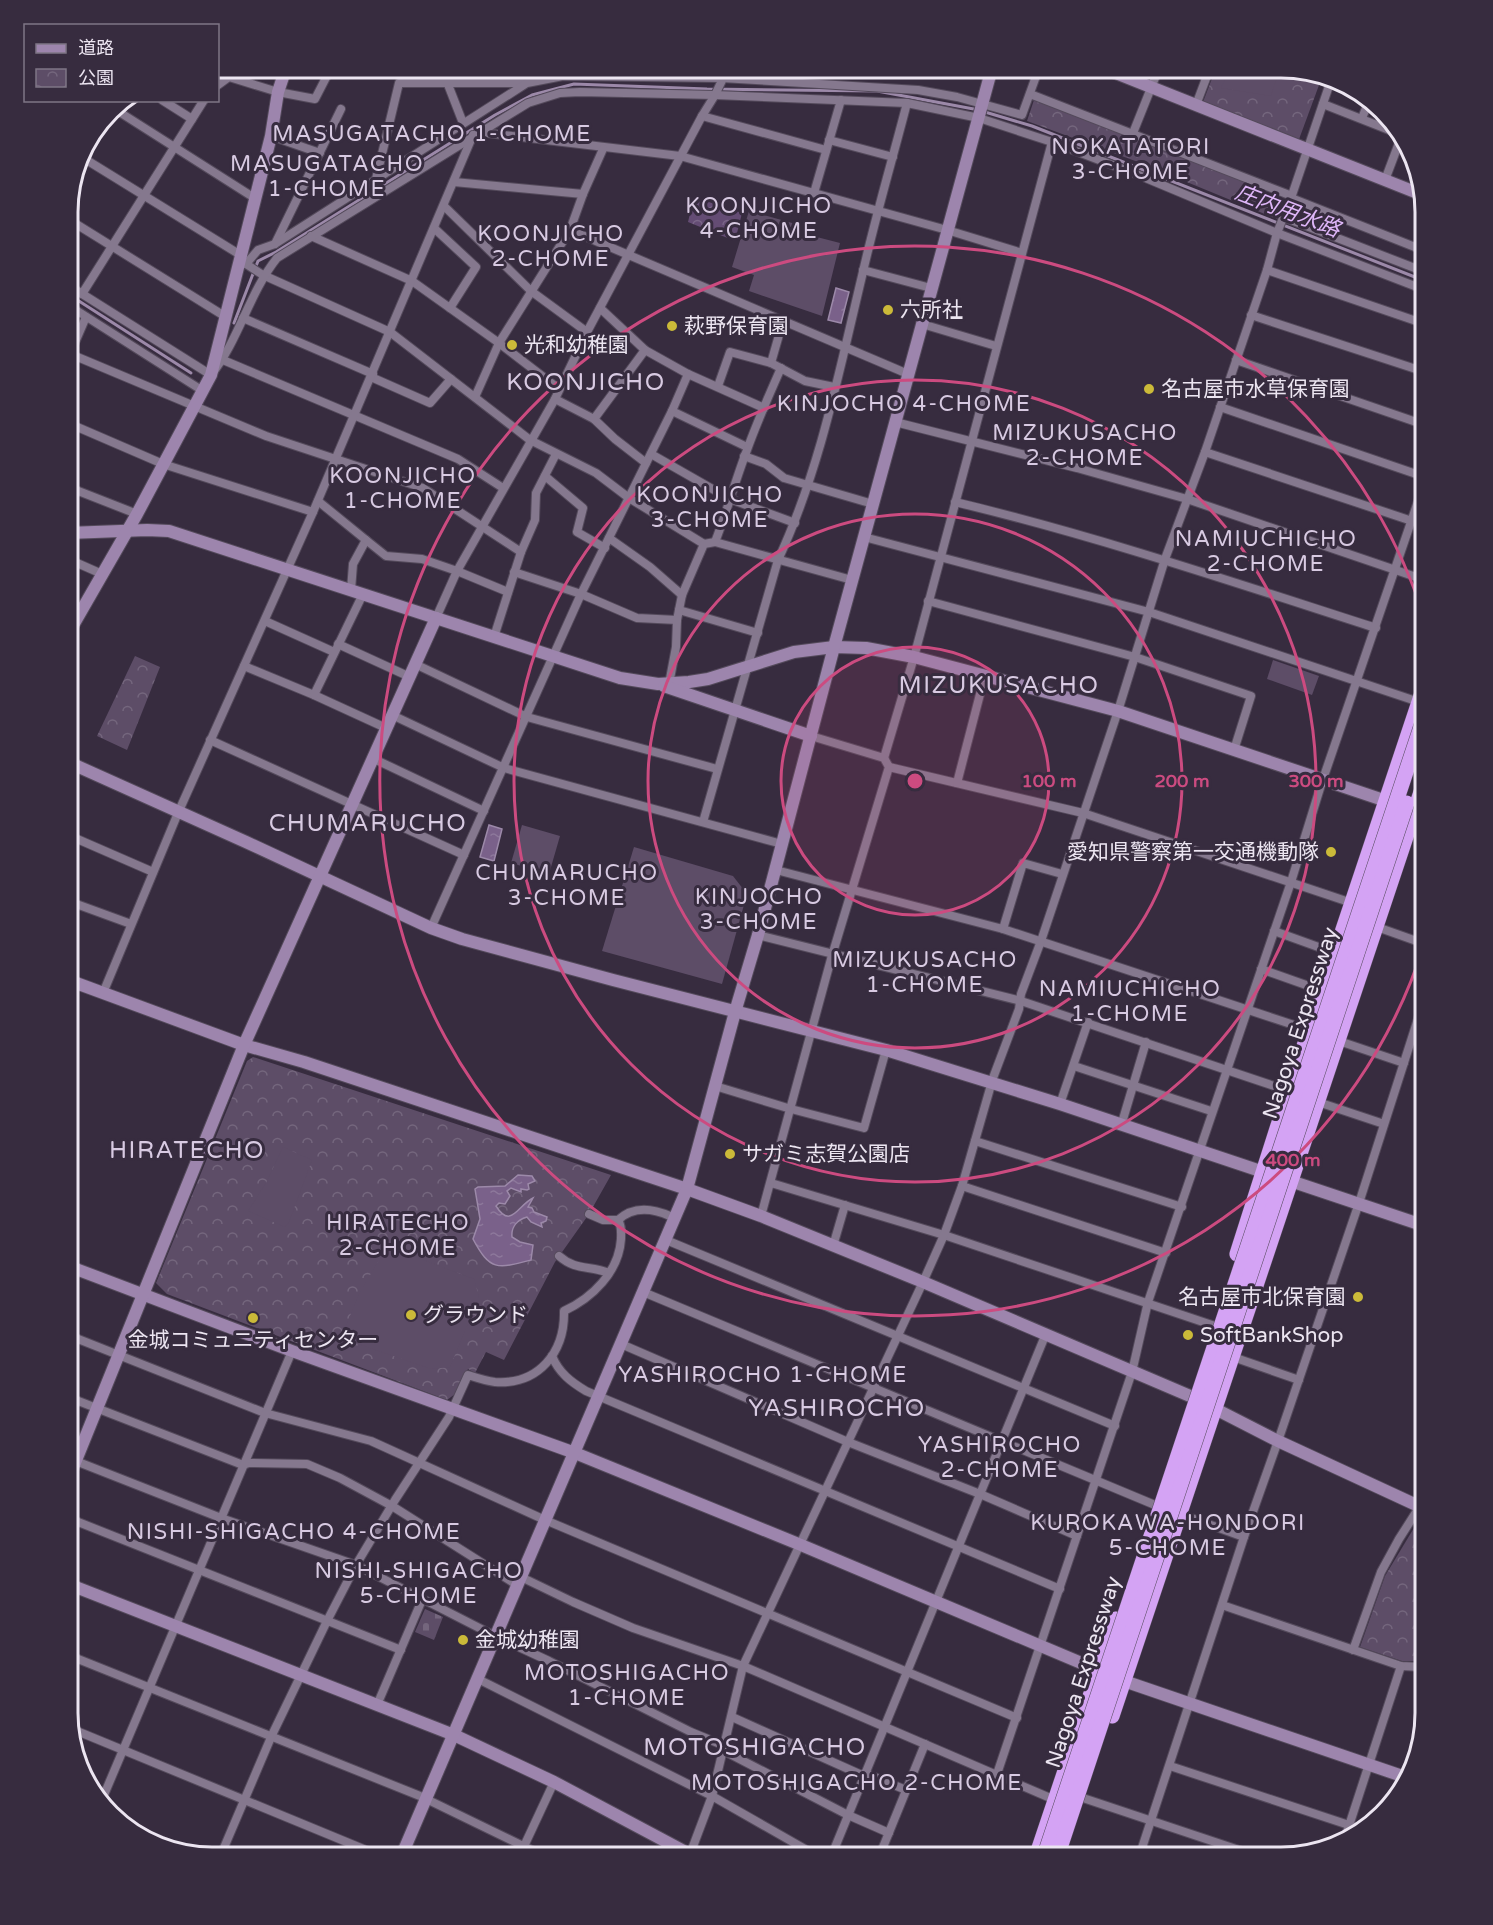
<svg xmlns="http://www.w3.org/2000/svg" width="1493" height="1925" font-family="'Varela Round','Noto Sans JP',sans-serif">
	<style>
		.forest { fill: url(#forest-crowns) }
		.cemetery { fill: url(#cemetery-stones) }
		.park { fill: url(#park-crowns) }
		.pitch { fill: #5d4d67 }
		.water { fill: url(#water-ripples); stroke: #9c89a9; stroke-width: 1.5 }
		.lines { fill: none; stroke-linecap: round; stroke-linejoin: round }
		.stream { stroke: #9c89a9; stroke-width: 3 }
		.street-casing { stroke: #544a5b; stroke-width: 10 }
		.secondary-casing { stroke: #544a5b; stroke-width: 14 }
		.highway-casing { stroke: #544a5b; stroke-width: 16 }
		.street { stroke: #85788e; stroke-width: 8 }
		.secondary { stroke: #9d85ad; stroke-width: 12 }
		.highway { stroke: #d4a3f4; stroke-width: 15 }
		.highway-bridge-casing { stroke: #544a5b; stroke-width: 16; stroke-linecap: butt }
		.highway-bridge { stroke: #d4a3f4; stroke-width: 15 }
		.ring { fill: none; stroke: #cc4b80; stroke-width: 3 }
		.poi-dot { fill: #cbba39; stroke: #372c3f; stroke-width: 2 }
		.labels { text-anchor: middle; stroke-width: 6; stroke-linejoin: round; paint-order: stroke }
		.poi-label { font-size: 21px; fill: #ece5f1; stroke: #372c3f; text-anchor: start }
		.street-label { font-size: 21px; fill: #ece5f1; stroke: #372c3f }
		.neighbourhood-label { font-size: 22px; letter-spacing: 1.5px; fill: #d8cae2; stroke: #372c3f }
		.water-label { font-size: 22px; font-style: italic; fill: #deb6f8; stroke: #372c3f }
		.quarter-label { font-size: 24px; letter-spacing: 1.5px; fill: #d8cae2; stroke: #372c3f }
		.rim { fill: none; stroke: #ece5f1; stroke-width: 3 }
		.centre { fill: #cc4b80; stroke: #372c3f; stroke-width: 3 }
		.ring-label { font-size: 18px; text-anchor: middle; font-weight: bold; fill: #cc4b80; stroke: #372c3f; stroke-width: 6; stroke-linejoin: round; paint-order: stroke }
	</style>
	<defs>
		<pattern id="forest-crowns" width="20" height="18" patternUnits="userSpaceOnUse" patternTransform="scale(1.5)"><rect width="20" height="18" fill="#644c74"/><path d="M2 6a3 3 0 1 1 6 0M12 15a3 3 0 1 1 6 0" fill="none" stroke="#7a6688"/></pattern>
		<pattern id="cemetery-stones" width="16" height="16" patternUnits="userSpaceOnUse" patternTransform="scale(1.5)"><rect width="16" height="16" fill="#5d4d67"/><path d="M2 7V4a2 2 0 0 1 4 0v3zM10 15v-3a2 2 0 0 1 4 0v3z" fill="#74667d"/></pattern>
		<pattern id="park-crowns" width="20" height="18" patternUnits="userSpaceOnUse" patternTransform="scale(1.5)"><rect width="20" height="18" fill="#5d4d67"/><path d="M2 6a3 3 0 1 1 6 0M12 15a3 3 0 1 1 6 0" fill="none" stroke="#74667d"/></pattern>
		<pattern id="water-ripples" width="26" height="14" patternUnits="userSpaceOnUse" patternTransform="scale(1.5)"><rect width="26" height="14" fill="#7a618a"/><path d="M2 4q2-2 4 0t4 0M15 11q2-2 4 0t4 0" fill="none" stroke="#8d789b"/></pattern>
	</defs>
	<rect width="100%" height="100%" fill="#372c3f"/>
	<path class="forest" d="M694,197L742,213L735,241L688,222Z"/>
	<path class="cemetery" d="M425,1609L443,1617L434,1640L415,1632Z"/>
	<g class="park">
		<path d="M1216,68H1290L1322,77L1298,142L1203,102Z"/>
		<path d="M1034,100L1283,196L1284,201L1277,219L1138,162L1027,121Z"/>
		<path d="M135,656L160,667L127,750L97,736Z"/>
		<path d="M253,1057L611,1175L589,1214L555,1262L504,1360L486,1352L475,1373L468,1369L455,1394L447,1400L167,1294L156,1283L247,1061Z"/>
		<path d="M1423,1513L1425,1514V1658L1423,1661H1402L1360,1647L1385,1576Z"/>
	</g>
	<g class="pitch">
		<path d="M1230,68H1280L1271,96L1221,88Z"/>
		<path d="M749,211L810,228L809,235L840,243L822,316L749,291L754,275L732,267Z"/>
		<path d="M1273,660L1319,676L1312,695L1267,679Z"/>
		<path d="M522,825L560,836L549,874L511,863Z"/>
		<path d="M634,847L733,876L747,894L722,984L602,951Z"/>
		<path d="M283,1147L312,1160L289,1222L285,1227L248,1211L266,1183Z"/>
		<path d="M397,1250L474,1279L479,1297L450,1367L431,1369L341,1338L359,1294L383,1253Z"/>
	</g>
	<g class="water">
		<path d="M836,288L849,292L841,323L828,320Z"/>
		<path d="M489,825L502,829L494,861L480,857Z"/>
		<path d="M518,1175L532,1176L535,1181L528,1184L529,1189L527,1190L521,1189V1192L511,1188L507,1191L510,1196L505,1204L499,1203L496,1206C511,1230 518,1205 533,1198L528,1207L532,1208L534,1212L547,1217L546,1221L541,1223L542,1227L531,1222L527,1217C517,1220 511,1227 512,1237L520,1242L533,1245L531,1260C497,1269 490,1271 473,1239L480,1219L475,1189L478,1187L505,1186Z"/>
	</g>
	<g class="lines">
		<g class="stream">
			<path d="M985,112L1032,126L1425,281"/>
			<path d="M68,294L191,373"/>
			<path d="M234,323L258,261L276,252L495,115L532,95L574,84L707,89L877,91L979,110"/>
		</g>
		<defs>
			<g id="street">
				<path d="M447,68V82L463,123"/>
				<path d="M218,85L229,77L278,92L315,99L331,68"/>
				<path d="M1030,94L1292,196"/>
				<path d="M162,100L192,119"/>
				<path d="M1323,104L1402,135L1385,180"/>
				<path d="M1196,105L1210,68"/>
				<path d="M113,108L256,199"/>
				<path d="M702,116L826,150"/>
				<path d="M1362,118L1369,101"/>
				<path d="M478,132L680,156L947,230L1022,253"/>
				<path d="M1133,133L1159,68"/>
				<path d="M271,136L320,153"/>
				<path d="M829,140L893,157"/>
				<path d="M80,156L242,256"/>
				<path d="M376,179L399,83H525"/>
				<path d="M454,182L583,194"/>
				<path d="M814,193L841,100"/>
				<path d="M1291,198L1425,251"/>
				<path d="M444,206L531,291L587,332"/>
				<path d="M1283,217L1425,272"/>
				<path d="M68,219L226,317"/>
				<path d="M434,228L476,267L450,308"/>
				<path d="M570,230L908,374"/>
				<path d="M311,236L412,281L499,343L559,389"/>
				<path d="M275,244L341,109"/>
				<path d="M243,262L263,275L390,332L530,440L596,473L629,498L704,544"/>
				<path d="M246,264L258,250L275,244L527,83L563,76L722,78L918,90L957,97L1022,115L1039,68"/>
				<path d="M863,270L931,288"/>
				<path d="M1267,270L1425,324"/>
				<path d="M68,285L211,375C239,340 249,293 277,258L528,103L560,93L580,92L715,95L907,103L979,118L1052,142L1136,174L1277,233L1425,290"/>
				<path d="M82,294L204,100"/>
				<path d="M68,305L203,391"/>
				<path d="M600,308L645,350L688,374L764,408"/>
				<path d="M1251,315L1425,372"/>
				<path d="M243,318L373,374"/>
				<path d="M922,324L996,346"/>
				<path d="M68,353L266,436L423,488L521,552"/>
				<path d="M70,354L86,317"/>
				<path d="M223,360L458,459L503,488"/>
				<path d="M1236,360L1425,425"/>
				<path d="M771,363L783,321"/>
				<path d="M371,377L430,403L451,379"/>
				<path d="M718,386L730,352L771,363L805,381L834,387"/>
				<path d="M475,397L499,343L570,230L583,194L603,149"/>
				<path d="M555,399L594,419L615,439L646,463"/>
				<path d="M1220,407L1425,477"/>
				<path d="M672,411L747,447"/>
				<path d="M594,419L645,350"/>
				<path d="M895,422L1077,468L1187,499L1425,580"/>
				<path d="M68,423L163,464L313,512"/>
				<path d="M1205,452L1412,521"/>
				<path d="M651,454L730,499L795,523"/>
				<path d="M744,456L766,464L784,478L873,504"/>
				<path d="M545,476L583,508L577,532L605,548"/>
				<path d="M68,487L137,514"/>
				<path d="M318,501L366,540L353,564L351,590"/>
				<path d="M955,502C1097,536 1236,583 1376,628"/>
				<path d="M864,537L1149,612L1419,702"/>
				<path d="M609,538L650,567L682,595"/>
				<path d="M366,540L386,556L422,559L457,571L508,592"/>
				<path d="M715,542L852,580"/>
				<path d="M68,559L102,574"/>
				<path d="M514,572L581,594L637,618L677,620"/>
				<path d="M928,601L1135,657L1251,696L1234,750"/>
				<path d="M679,610L758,633"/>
				<path d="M436,618L457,571L555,399L587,332L702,116L715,95L728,68"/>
				<path d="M265,621L334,652"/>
				<path d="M494,637L521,552L535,520L536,493L556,454"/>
				<path d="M338,644L410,677"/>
				<path d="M415,664L527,717L717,769"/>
				<path d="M244,666L314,695L386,728"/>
				<path d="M669,684L676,647L677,620L682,595L704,544L715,542C727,512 735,481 747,450C757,422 769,395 781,368"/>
				<path d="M314,695L363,594"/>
				<path d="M392,715L504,768L782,844"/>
				<path d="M210,740L464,855"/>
				<path d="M372,758L484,811"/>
				<path d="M884,758L914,657L1052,142"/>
				<path d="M889,767L1083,813L1352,903"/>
				<path d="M957,783L985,675"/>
				<path d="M703,822L778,560C820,470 839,372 862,276C875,218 892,161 907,103"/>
				<path d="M68,835L153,872"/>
				<path d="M776,870L1003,929L1309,1030"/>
				<path d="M68,901L131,924"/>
				<path d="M1377,927L1425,944"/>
				<path d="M431,928L581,594L672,411L688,374"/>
				<path d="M1003,929L1023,863L1062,874"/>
				<path d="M1274,931L1335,953"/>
				<path d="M758,935L1021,1001L1289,1091"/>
				<path d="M1261,969L1323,991"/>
				<path d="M103,993L178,813L313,512L473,135"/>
				<path d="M1339,1041L1404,1063"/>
				<path d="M1074,1066L1211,1111"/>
				<path d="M715,1086L791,1109L864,1128L886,1050"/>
				<path d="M1318,1102L1384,1124"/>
				<path d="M1060,1104L1088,1022"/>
				<path d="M1121,1126L1146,1042"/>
				<path d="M975,1141L1182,1207"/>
				<path d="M771,1183L944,1235L1215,1326"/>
				<path d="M962,1186L1166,1253"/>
				<path d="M589,1214L603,1220H618"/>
				<path d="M761,1216L831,959L889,767L884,758L811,736"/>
				<path d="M666,1240L1115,1426"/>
				<path d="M833,1246L845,1205"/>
				<path d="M559,1256C576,1271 589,1265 609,1273"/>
				<path d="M643,1292L1155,1505"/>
				<path d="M68,1335L265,1413L371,1441L545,1520L1017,1718"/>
				<path d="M621,1344L848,1442L980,1494L1077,1536"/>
				<path d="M552,1356C559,1373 571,1382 586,1391L1060,1589"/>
				<path d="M1233,1357L1299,1380"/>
				<path d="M68,1397L243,1465L249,1463L307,1464L340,1478L392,1506L517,1585"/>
				<path d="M68,1458L221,1518L356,1565L495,1636L549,1661L691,1732L725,1746"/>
				<path d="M1180,1514L1244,1537"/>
				<path d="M68,1518L401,1650"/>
				<path d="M521,1577L573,1602L633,1628L743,1666L1055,1800"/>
				<path d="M1222,1605L1401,1666L1422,1667L1425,1665"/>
				<path d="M1353,1650L1381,1572L1399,1539L1420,1506"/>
				<path d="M68,1655L420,1796L546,1857"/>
				<path d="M478,1679L712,1796L819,1857"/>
				<path d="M377,1705L422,1600"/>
				<path d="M732,1717L864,1776"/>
				<path d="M72,1729L383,1857"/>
				<path d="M724,1751L848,1815L889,1833"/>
				<path d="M1170,1766L1364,1830"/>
				<path d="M865,1773L906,1790"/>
				<path d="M997,1774L1132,1372L1148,1302L1291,882L1321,785L1425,481"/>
				<path d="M1083,1798L1260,1857"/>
				<path d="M101,1802L292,1351"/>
				<path d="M126,1825L186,1851"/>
				<path d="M1345,1838L1401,1666"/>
				<path d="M220,1857L272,1735L327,1621L356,1565L395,1500L449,1417L468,1375C477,1378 486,1381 495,1382C539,1385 565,1352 564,1311C592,1298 619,1272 621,1239C621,1232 622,1226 618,1220C633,1206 652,1208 670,1216"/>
				<path d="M519,1857L554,1782"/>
				<path d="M689,1857L712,1796L743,1666L923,1282L944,1235L962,1186L993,1078L1019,1009L1021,994L1041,941L1118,711L1165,559L1205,452L1267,270L1277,233L1291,198L1331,80"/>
				<path d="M831,1857L1045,1336"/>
				<path d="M879,1857L925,1744"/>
				<path d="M1139,1857L1244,1537L1278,1441L1359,1203L1425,997"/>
			</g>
			<g id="secondary">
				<path d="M1103,68L1420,194"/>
				<path d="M68,533L147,530L169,531L620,678L658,684L689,682L708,679L794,652L834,647L866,648L914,657L1118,711L1425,814"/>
				<path d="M68,634L137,514L211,375L271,136L278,92L286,68"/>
				<path d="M664,686L811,736"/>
				<path d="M68,762L246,842L431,928L462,939L613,980L886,1050L1060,1104L1425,1226"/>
				<path d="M68,980L244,1045L304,1062L687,1189L761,1216L923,1282L1190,1396L1278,1441L1425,1509"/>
				<path d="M68,1266L292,1351L575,1453L801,1545L1124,1681L1408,1778"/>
				<path d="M68,1480L244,1045L436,618"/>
				<path d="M68,1584L454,1735L554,1782L695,1857"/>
				<path d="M401,1857L687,1189L735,1012L758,935L834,647L992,68"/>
			</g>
			<g id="highway">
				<path d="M1237,1254L1289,1091L1425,684"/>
				<path d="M1112,1716L1425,780"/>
				<path d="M1036,1857L1116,1619"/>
			</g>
		</defs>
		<use href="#street" class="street-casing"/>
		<use href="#secondary" class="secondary-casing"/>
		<use href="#highway" class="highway-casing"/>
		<use href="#street" class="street"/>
		<use href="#secondary" class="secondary"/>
		<use href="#highway" class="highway"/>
		<defs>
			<g id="highway-bridge">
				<path d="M1044,1857L1425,715"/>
				<path d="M1057,1857L1407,803"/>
			</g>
		</defs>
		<use href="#highway-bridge" class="highway-bridge-casing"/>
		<use href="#highway-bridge" class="highway-bridge"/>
	</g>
	<circle cx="915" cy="781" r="134" fill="#cc4b80" fill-opacity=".12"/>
	<g class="ring">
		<circle cx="915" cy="781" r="134"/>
		<circle cx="915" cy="781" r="267"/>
		<circle cx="915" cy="781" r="401"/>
		<path d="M1425 942A535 535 0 1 1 1425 620"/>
	</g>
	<g class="poi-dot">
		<circle cx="888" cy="310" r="6"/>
		<circle cx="672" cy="326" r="6"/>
		<circle cx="512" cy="345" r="6"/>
		<circle cx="1149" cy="389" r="6"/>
		<circle cx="1331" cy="852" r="6"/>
		<circle cx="730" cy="1154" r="6"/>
		<circle cx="1358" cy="1297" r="6"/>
		<circle cx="411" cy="1315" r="6"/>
		<circle cx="253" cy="1318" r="6"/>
		<circle cx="1188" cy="1335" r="6"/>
		<circle cx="463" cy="1640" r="6"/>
	</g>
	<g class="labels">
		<g class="poi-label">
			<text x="900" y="317">六所社</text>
			<text x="684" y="333">萩野保育園</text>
			<text x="524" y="352">光和幼稚園</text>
			<text x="1161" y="396">名古屋市水草保育園</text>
			<text x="1319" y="859" text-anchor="end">愛知県警察第一交通機動隊</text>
			<text x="742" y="1161">サガミ志賀公園店</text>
			<text x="1346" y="1304" text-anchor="end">名古屋市北保育園</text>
			<text x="423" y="1322">グラウンド</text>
			<text x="1200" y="1342">SoftBankShop</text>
			<text x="253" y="1347" text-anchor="middle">金城コミュニティセンター</text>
			<text x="475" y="1647">金城幼稚園</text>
		</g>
		<g class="street-label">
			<text transform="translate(1300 1023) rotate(-72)" y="7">Nagoya Expressway</text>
			<text transform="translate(1083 1672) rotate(-72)" y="7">Nagoya Expressway</text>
		</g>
		<g class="neighbourhood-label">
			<text x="432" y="141">MASUGATACHO 1-CHOME</text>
			<text x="1131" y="154">NOKATATORI<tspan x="1131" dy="25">3-CHOME</tspan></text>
			<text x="327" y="171">MASUGATACHO<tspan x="327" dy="25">1-CHOME</tspan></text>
			<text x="759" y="213">KOONJICHO<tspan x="759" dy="25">4-CHOME</tspan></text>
			<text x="551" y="241">KOONJICHO<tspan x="551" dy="25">2-CHOME</tspan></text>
			<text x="904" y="411">KINJOCHO 4-CHOME</text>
			<text x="1085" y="440">MIZUKUSACHO<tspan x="1085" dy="25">2-CHOME</tspan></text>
			<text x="403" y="483">KOONJICHO<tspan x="403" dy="25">1-CHOME</tspan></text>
			<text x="710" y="502">KOONJICHO<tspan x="710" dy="25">3-CHOME</tspan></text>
			<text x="1266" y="546">NAMIUCHICHO<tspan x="1266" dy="25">2-CHOME</tspan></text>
			<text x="567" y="880">CHUMARUCHO<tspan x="567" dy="25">3-CHOME</tspan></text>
			<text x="759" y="904">KINJOCHO<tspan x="759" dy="25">3-CHOME</tspan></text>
			<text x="925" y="967">MIZUKUSACHO<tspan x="925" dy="25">1-CHOME</tspan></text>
			<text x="1130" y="996">NAMIUCHICHO<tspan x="1130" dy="25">1-CHOME</tspan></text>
			<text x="398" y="1230">HIRATECHO<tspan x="398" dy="25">2-CHOME</tspan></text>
			<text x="763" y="1382">YASHIROCHO 1-CHOME</text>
			<text x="1000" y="1452">YASHIROCHO<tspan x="1000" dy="25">2-CHOME</tspan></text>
			<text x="1168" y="1530">KUROKAWA-HONDORI<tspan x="1168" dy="25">5-CHOME</tspan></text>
			<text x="294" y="1539">NISHI-SHIGACHO 4-CHOME</text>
			<text x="419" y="1578">NISHI-SHIGACHO<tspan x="419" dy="25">5-CHOME</tspan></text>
			<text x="627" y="1680">MOTOSHIGACHO<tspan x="627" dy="25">1-CHOME</tspan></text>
			<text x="857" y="1790">MOTOSHIGACHO 2-CHOME</text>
		</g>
		<g class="water-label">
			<text transform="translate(1288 210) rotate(21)" y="8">庄内用水路</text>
		</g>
		<g class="quarter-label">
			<text x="586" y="390">KOONJICHO</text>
			<text x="999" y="693">MIZUKUSACHO</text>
			<text x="368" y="831">CHUMARUCHO</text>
			<text x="187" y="1158">HIRATECHO</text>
			<text x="837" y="1416">YASHIROCHO</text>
			<text x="755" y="1755">MOTOSHIGACHO</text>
		</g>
	</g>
	<path d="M0 0H1493V1925H0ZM212 78H1281A134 134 0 0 1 1415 212V1713A134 134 0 0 1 1281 1847H212A134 134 0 0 1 78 1713V212A134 134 0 0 1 212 78Z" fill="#372c3f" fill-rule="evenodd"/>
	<path class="rim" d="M212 78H1281A134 134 0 0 1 1415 212V1713A134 134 0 0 1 1281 1847H212A134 134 0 0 1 78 1713V212A134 134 0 0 1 212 78Z"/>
	<circle cx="915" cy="781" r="9" class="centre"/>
	<g class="ring-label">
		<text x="1049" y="787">100 m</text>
		<text x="1182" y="787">200 m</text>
		<text x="1316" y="787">300 m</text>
		<text x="1293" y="1166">400 m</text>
	</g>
	<rect x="24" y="24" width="195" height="78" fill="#372c3f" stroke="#7f7686" stroke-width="1.5"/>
	<rect x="36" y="44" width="30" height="9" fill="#9d85ad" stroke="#7f7686" stroke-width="1.5"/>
	<text x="78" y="54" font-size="18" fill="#ece5f1">道路</text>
	<rect x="36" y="69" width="30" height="18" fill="url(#park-crowns)" stroke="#7f7686" stroke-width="1.5"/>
	<text x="78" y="84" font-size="18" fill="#ece5f1">公園</text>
</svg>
